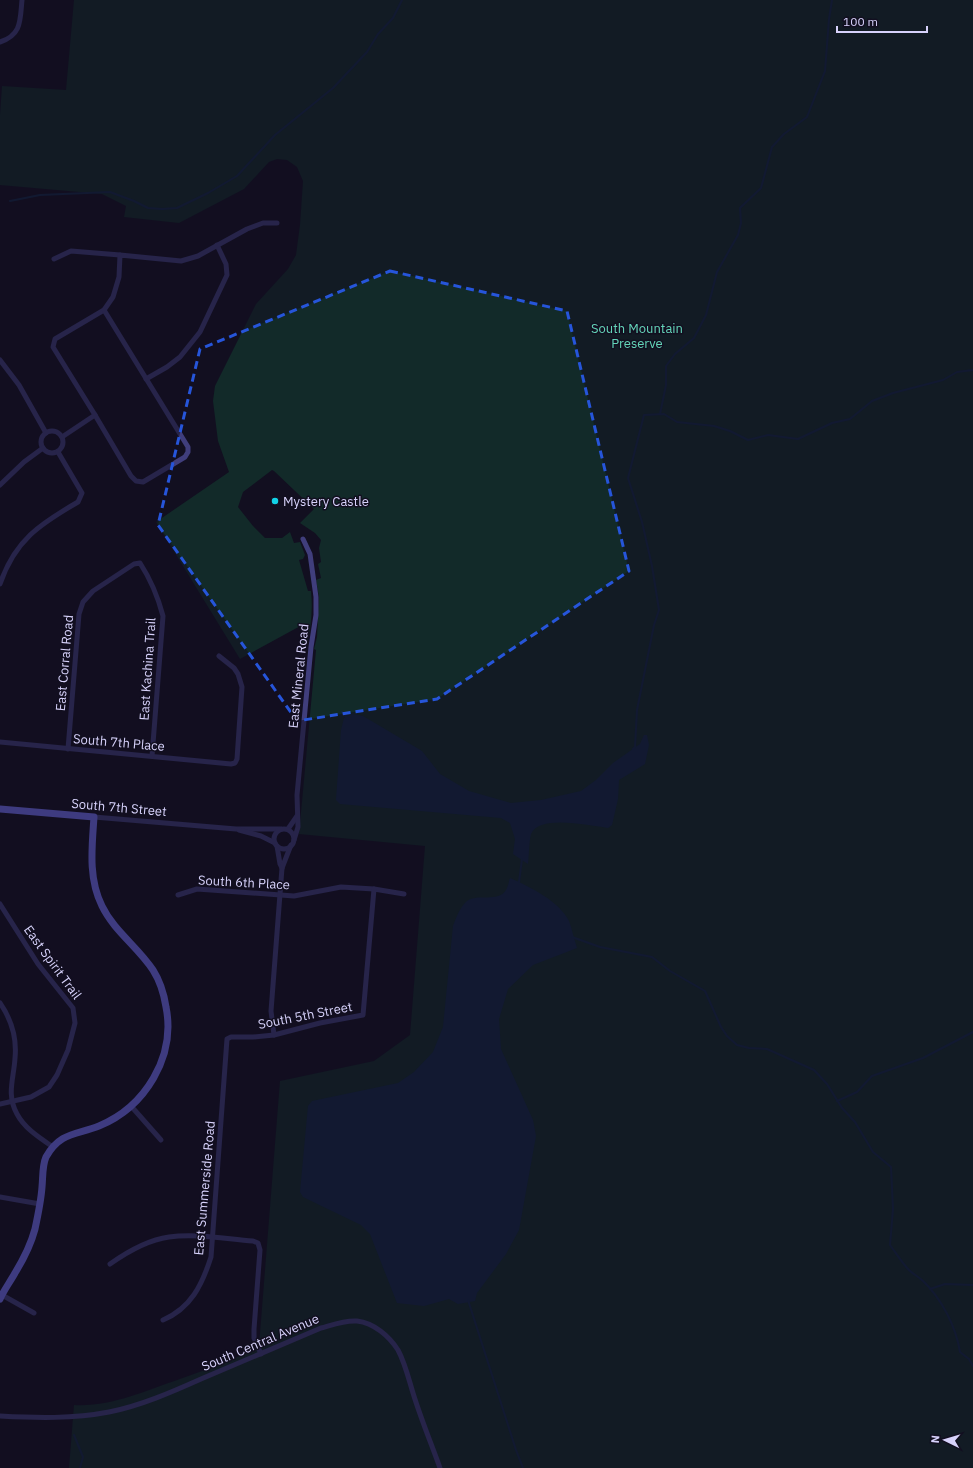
<svg xmlns="http://www.w3.org/2000/svg" width="973" height="1468" font-family="'IBM Plex Sans',sans-serif">
	<style>
		.green { fill: #122a29 }
		.water { fill: #122746 }
		.lines { fill: none; stroke-linecap: round; stroke-linejoin: round }
		.stream { stroke: #122746; stroke-width: 2 }
		.street { stroke: #403e7c; stroke-width: 5 }
		.secondary { stroke: #7471f4; stroke-width: 7 }
		.marked { fill: none; stroke: #2655da; stroke-width: 3; stroke-dasharray: 8 5; stroke-linejoin: round }
		.poi-dot { fill: #12d2e7; stroke: #120f20; stroke-width: 1.5 }
		.labels { text-anchor: middle; stroke-width: 3; stroke-linejoin: round; paint-order: stroke }
		.park-label { font-size: 13px; fill: #64d5b9; stroke: #120f20 }
		.poi-label { font-size: 13px; fill: #d7d2fb; stroke: #120f20; text-anchor: start }
		.street-label { font-size: 13px; fill: #d7d2fb; stroke: #120f20 }
	</style>
	<rect width="100%" height="100%" fill="#120f20"/>
	<path class="green" d="M74,0H973V1468H69L74,1405C111,1407 145,1391 180,1379C207,1369 234,1360 259,1346L280,1081L374,1061L410,1035L425,846L299,834L316,650L314,649L317,637L319,597L316,580L321,578L318,564L321,562L319,548L321,540L315,533L300,523L314,509L274,471L272,470L243,492L238,507L253,526L265,538H282L290,532L294,543L300,542L305,555L303,559L299,560L308,591H311C313,611 311,628 306,648H301L304,624L240,659L156,522L229,472L218,441L213,401L215,386L256,304L288,269L296,255L300,225L303,181L297,167L287,160L277,159L269,162L244,189L179,223L124,217L126,206L102,194L0,185V115L2,86L66,90Z"/>
	<g class="water">
		<path d="M352,714L363,716L422,751L440,774L469,791L511,803L541,800L581,791L596,780L613,763L640,744L644,735H647L649,745L645,764L619,780L618,799L612,825L608,828C591,826 539,814 531,834C529,841 529,856 528,864L513,854L515,839L510,823L501,818L340,804L336,800L341,730L344,718Z"/>
		<path d="M510,878C530,887 559,901 569,921C572,929 574,939 577,948L533,965L508,989L499,1019L501,1049L533,1120L536,1136L519,1230L506,1254L477,1293L475,1301L458,1304L449,1299L424,1306L397,1303L370,1234L361,1225L303,1197L300,1192L308,1106L312,1101L398,1083L414,1072L433,1052L443,1027L453,926C456,918 460,907 467,901C478,893 498,903 506,890C508,887 509,881 510,878Z"/>
	</g>
	<g class="lines">
		<g class="stream">
			<path d="M10,201L40,195L110,192L134,201L148,208L162,209L177,208L208,193L237,176L275,135L333,88L367,52L378,34L393,18L402,0"/>
			<path d="M660,414L666,385V366L675,354L694,338L706,315L717,272L738,235L741,223L740,208L761,188L772,147L784,134L807,117L825,71L829,19L832,0"/>
			<path d="M342,712L348,719"/>
			<path d="M633,749L635,747L637,710L654,625L659,610L652,566L642,522L628,478L644,415L664,414L677,422L714,426L730,431L748,440L768,435L798,439L832,423L850,419L872,401L893,393L943,380L957,372L973,370"/>
			<path d="M519,882L522,859"/>
			<path d="M572,937L600,947L652,957L670,971L705,991L721,1027L727,1036L737,1045L749,1048L767,1049L814,1070L827,1084L842,1108L855,1122L873,1152L891,1167L893,1209L890,1245C896,1253 902,1263 909,1270C913,1274 919,1277 923,1281C942,1299 956,1327 960,1352L969,1359L973,1366"/>
			<path d="M837,1101L857,1092L872,1076L923,1058L973,1032"/>
			<path d="M930,1289L945,1284L973,1285"/>
			<path d="M468,1300L516,1450L523,1468"/>
			<path d="M74,1435L83,1457L80,1468"/>
		</g>
		<g class="street">
			<path d="M0,42C22,35 20,20 22,0"/>
			<path d="M54,259L71,251L120,255"/>
			<path d="M0,360L19,385L46,433"/>
			<path d="M146,379L167,367L180,357L200,332L227,275L226,264L217,245"/>
			<path d="M95,415L53,347L55,339L104,310"/>
			<circle cx="52" cy="442" r="11"/>
			<path d="M62,437L95,415L131,476L136,481L143,482L185,457L188,452V447L104,310L113,297L119,277L120,255L181,261L198,256L247,229L263,223H277"/>
			<path d="M0,485L24,462L43,448"/>
			<path d="M0,584C15,540 40,524 78,502L82,493L58,452"/>
			<path d="M0,742L231,764L235,763L237,759L242,687L238,674L234,668L219,656"/>
			<path d="M68,749L79,614L83,602L93,591L134,564L140,563C151,580 158,597 163,616L152,756"/>
			<path d="M94,817L236,829H281"/>
			<path d="M288,829L297,816"/>
			<circle cx="284" cy="839" r="10"/>
			<path d="M239,830L261,836L275,843"/>
			<path d="M294,840L298,827L297,795L311,647L316,615V597L310,554L303,539"/>
			<path d="M277,846L280,864L282,868"/>
			<path d="M178,895L197,889L294,896L341,887L374,889L404,894"/>
			<path d="M0,904L38,964L73,1008L75,1023L68,1050L57,1075L49,1087L31,1097L0,1104"/>
			<path d="M0,1003C11,1019 17,1038 15,1058C14,1078 6,1094 17,1114C25,1129 40,1138 53,1147"/>
			<path d="M274,1035L271,1011L282,868L291,845"/>
			<path d="M131,1106L161,1140"/>
			<path d="M0,1197L40,1204"/>
			<path d="M110,1264C127,1252 147,1240 169,1237C195,1233 226,1239 253,1241L258,1243L260,1250L254,1329V1338L261,1354"/>
			<path d="M2,1295L34,1313"/>
			<path d="M163,1320C191,1308 202,1285 211,1257L227,1039L231,1037H253L274,1035L320,1023L363,1015L374,889"/>
			<path d="M0,1416C36,1418 73,1419 109,1412C140,1406 172,1392 201,1379C241,1362 281,1345 321,1328C332,1325 345,1320 357,1321C374,1323 389,1336 398,1350C405,1363 409,1380 413,1393C421,1419 431,1443 440,1468"/>
		</g>
		<path class="secondary" d="M0,809L94,817C92,847 88,878 102,906C114,931 138,947 153,970C160,981 164,994 166,1007C176,1057 145,1107 99,1126C76,1135 60,1132 46,1157C42,1166 43,1178 42,1187C41,1201 38,1215 35,1229C31,1244 23,1260 15,1273C10,1282 4,1290 0,1299"/>
	</g>
	<path d="M0 0H973V1468H0ZM390,271L567,311L629,571L437,699L297,721L158,525L200,349Z" fill="#120f20" fill-opacity=".55" fill-rule="evenodd"/>
	<path class="marked" d="M390,271L567,311L629,571L437,699L297,721L158,525L200,349Z"/>
	<circle class="poi-dot" cx="275" cy="501" r="4"/>
	<g class="labels">
		<g class="park-label">
			<text x="637" y="333">South Mountain<tspan x="637" dy="15">Preserve</tspan></text>
		</g>
		<g class="poi-label">
			<text x="283" y="506">Mystery Castle</text>
		</g>
		<g class="street-label">
			<text transform="translate(64 663) rotate(-85)" y="5">East Corral Road</text>
			<text transform="translate(147 669) rotate(-86)" y="5">East Kachina Trail</text>
			<text transform="translate(298 676) rotate(-84)" y="5">East Mineral Road</text>
			<text transform="translate(119 742) rotate(5)" y="5">South 7th Place</text>
			<text transform="translate(119 807) rotate(5)" y="5">South 7th Street</text>
			<text transform="translate(244 882) rotate(3)" y="5">South 6th Place</text>
			<text transform="translate(53 962) rotate(54)" y="5">East Spirit Trail</text>
			<text transform="translate(305 1015) rotate(-11)" y="5">South 5th Street</text>
			<text transform="translate(204 1188) rotate(-85)" y="5">East Summerside Road</text>
			<text transform="translate(260 1342) rotate(-23)" y="5">South Central Avenue</text>
		</g>
	</g>
	<g transform="translate(945 1440) rotate(275)" stroke="#120f20" stroke-width="3" paint-order="stroke">
	<path d="M0-3L7 15L0 10L-7 15Z" fill="#d7d2fb"/>
	<text y="-6" font-size="11" font-weight="bold" text-anchor="middle" fill="#d7d2fb">N</text>
	</g>
	<path d="M837 26v6h90v-6" fill="none" stroke="#d7d2fb" stroke-width="2"/>
	<text x="843" y="26" font-size="12" fill="#d7d2fb" stroke="#120f20" stroke-width="3" paint-order="stroke">100 m</text>
</svg>
